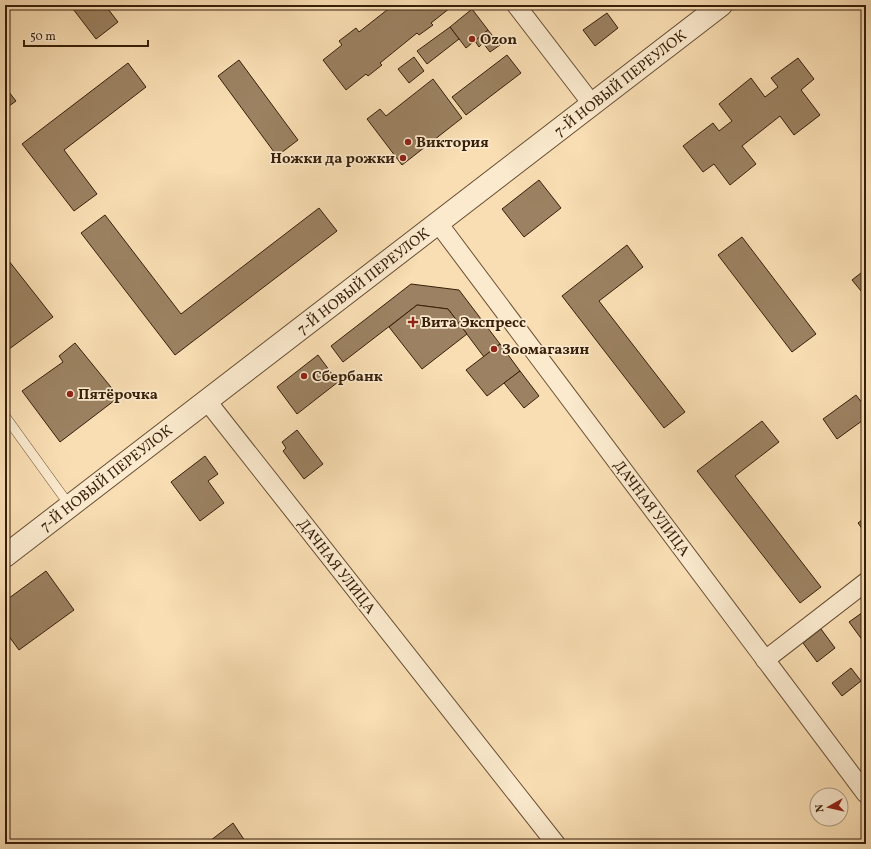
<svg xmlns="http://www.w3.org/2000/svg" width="871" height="849" font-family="Vollkorn,serif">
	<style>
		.building { fill: #9c8262; stroke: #371f0a }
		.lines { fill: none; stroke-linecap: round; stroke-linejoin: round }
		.service-casing { stroke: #684f34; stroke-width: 10 }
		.minor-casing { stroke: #684f34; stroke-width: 20 }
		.tertiary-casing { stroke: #684f34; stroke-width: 24 }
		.service { stroke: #fbeace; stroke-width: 9 }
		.minor { stroke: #fbeace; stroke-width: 18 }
		.tertiary { stroke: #fbeace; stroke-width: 22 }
		.poi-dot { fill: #8f2418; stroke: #fbeace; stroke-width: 1.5 }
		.labels { text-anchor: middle; stroke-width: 3.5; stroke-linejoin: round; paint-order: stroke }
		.poi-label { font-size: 15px; font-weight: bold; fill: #371f0a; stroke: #fbeace; text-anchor: start }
		.street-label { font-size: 15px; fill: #371f0a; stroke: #fbeace }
	</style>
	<rect width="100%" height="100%" fill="#f9deb3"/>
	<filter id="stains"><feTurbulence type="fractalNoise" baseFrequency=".005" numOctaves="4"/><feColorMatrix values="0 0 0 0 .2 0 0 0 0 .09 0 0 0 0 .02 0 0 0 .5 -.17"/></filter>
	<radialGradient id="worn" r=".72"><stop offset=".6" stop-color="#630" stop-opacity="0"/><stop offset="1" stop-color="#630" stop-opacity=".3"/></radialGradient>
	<g class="building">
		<path d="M70,5H105L118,22L96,39Z"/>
		<path d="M391,5H448L450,8L431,23L433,25L419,35L417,33L380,63L382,65L368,76L366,74L346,90L323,60L342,45L339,41L356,28L359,32L392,6Z"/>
		<path d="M472,9L488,30L466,48L450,27Z"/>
		<path d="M607,13L618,28L595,46L583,30Z"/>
		<path d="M450,27L459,39L427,64L417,51Z"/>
		<path d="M488,30L500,45L490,52L483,43L479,47L475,41Z"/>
		<path d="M507,55L521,73L466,115L452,97Z"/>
		<path d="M414,57L424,71L409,83L398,69Z"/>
		<path d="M798,58L814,79L801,90L820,115L794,135L780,116L742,146L756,164L730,185L714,164L703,172L683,146L713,123L719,131L732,121L719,104L751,78L765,97L778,87L771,78Z"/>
		<path d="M239,60L298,140L277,156L218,76Z"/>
		<path d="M128,63L146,87L64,150L97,194L74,211L22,144Z"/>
		<path d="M433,79L462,118L402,165L367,119L380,109L386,116Z"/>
		<path d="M5,87L16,101L5,109Z"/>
		<path d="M539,180L561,208L524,237L502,209Z"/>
		<path d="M319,208L337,231L175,355L81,233L105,215L181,314Z"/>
		<path d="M742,237L816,334L792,352L718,255Z"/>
		<path d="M627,245L643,267L599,301L685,412L664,428L562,296Z"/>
		<path d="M5,256L53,317L5,352Z"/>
		<path d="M866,269V297L852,280Z"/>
		<path d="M411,284L459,290L500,344L484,357L448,309L417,305L343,362L331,346Z"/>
		<path d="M417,305L448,309L467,334L422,369L389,327Z"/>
		<path d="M75,343L119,397L60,442L22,391L63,362L59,356Z"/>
		<path d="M500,344L520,371L487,396L466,370Z"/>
		<path d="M318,355L338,382L297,414L277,387Z"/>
		<path d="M520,371L539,396L524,408L504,383Z"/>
		<path d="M856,395L866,408V418L837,439L823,419Z"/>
		<path d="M762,421L779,442L735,476L821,587L800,603L697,471Z"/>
		<path d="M297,430L323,464L304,479L283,451L286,448L282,442Z"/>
		<path d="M205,456L218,474L208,481L224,503L200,521L171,482Z"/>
		<path d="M866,517V534L858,523Z"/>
		<path d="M46,571L74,610L19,650L5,631V601Z"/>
		<path d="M866,610V645L849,622Z"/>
		<path d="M821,629L835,648L817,662L803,643Z"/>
		<path d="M851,668L861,681L842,696L832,683Z"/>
		<path d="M233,823L247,844H206Z"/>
	</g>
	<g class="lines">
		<defs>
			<path id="service" d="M5,416L70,506"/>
			<g id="minor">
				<path d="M516,5L592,104"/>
				<path d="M438,223L866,794"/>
				<path d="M207,401L556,844"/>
				<path d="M765,660L866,582"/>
			</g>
			<path id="tertiary" d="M5,556L721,5"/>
		</defs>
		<use href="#service" class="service-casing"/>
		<use href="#minor" class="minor-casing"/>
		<use href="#tertiary" class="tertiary-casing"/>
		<use href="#service" class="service"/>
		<use href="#minor" class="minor"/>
		<use href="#tertiary" class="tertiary"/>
	</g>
	<g class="poi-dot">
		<circle cx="472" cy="39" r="4"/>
		<circle cx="408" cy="142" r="4"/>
		<circle cx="403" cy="158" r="4"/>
		<path d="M411 316h4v4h4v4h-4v4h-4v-4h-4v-4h4z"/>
		<circle cx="494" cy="349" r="4"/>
		<circle cx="304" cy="376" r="4"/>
		<circle cx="70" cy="394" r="4"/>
	</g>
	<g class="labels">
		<g class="poi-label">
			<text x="480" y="44">Ozon</text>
			<text x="416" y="147">Виктория</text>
			<text x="395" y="163" text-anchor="end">Ножки да рожки</text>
			<text x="421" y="327">Вита Экспресс</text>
			<text x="502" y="354">Зоомагазин</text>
			<text x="312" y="381">Сбербанк</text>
			<text x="78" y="399">Пятёрочка</text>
		</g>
		<g class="street-label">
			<text transform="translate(620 83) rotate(-38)" y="5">7-Й НОВЫЙ ПЕРЕУЛОК</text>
			<text transform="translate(363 281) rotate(-38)" y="5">7-Й НОВЫЙ ПЕРЕУЛОК</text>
			<text transform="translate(106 478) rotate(-38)" y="5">7-Й НОВЫЙ ПЕРЕУЛОК</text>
			<text transform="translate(652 508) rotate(53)" y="5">ДАЧНАЯ УЛИЦА</text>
			<text transform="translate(337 566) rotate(52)" y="5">ДАЧНАЯ УЛИЦА</text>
		</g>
	</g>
	<rect width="871" height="849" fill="none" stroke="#f9deb3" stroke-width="20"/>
	<rect x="6" y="6" width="859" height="837" fill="none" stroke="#371f0a" stroke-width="2"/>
	<rect x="10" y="10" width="851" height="829" fill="none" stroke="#371f0a"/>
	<g transform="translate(829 807) rotate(262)"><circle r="19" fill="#fbeace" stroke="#ad9980"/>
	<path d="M0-3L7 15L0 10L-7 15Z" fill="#8f2418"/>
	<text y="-6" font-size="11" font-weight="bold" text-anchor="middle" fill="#371f0a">N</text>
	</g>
	<path d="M24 40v6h124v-6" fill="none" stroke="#371f0a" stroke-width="2"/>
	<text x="30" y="40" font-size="12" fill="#371f0a" stroke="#fbeace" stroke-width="3" paint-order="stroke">50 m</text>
	<rect width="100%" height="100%" filter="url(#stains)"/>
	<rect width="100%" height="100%" fill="url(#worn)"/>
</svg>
